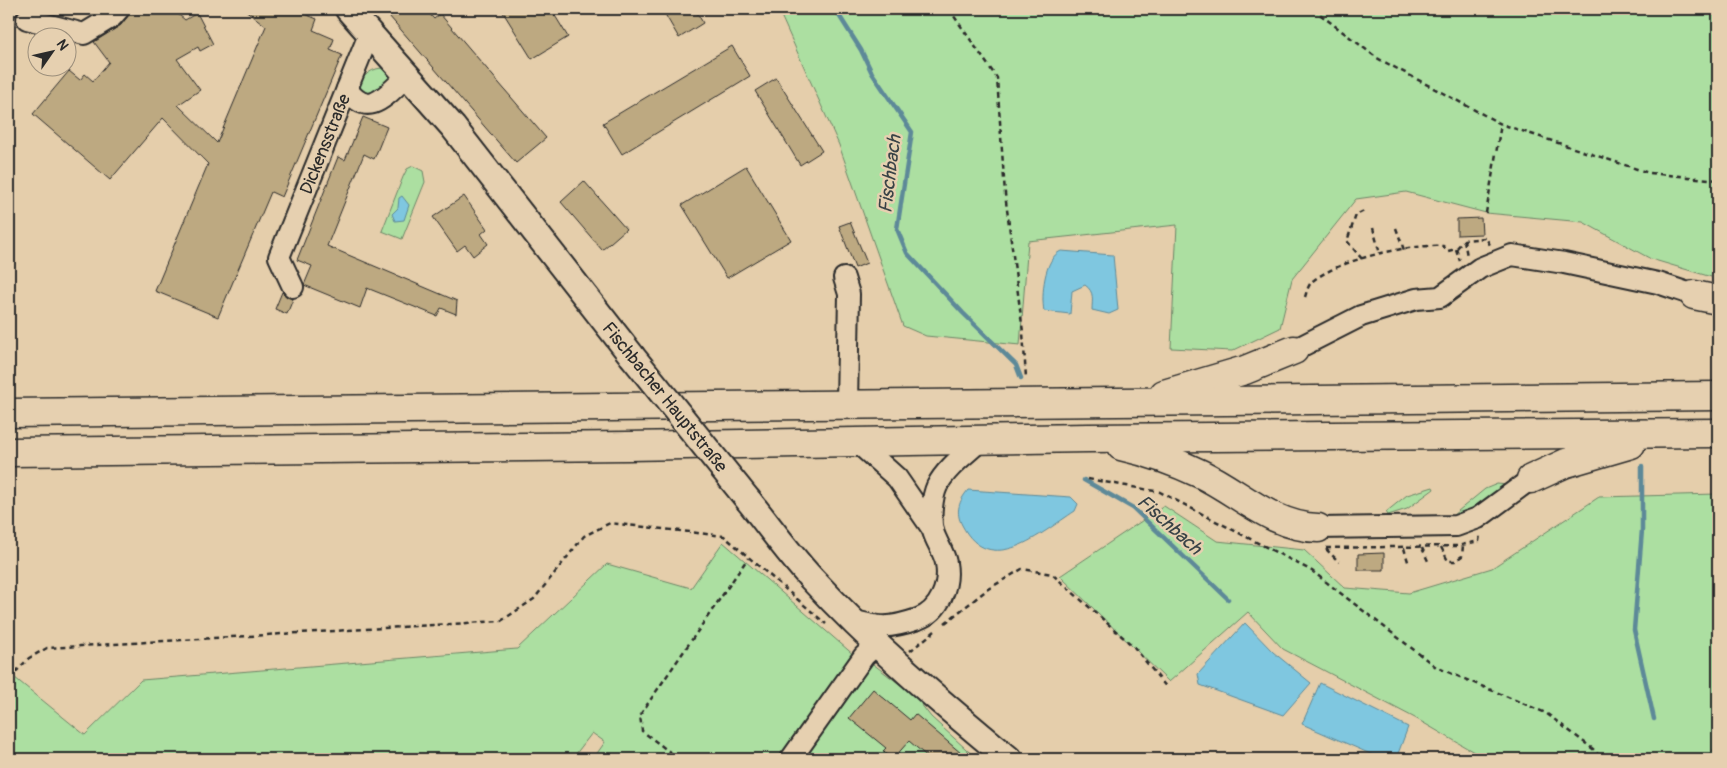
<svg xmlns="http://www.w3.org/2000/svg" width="1727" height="768" font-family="Pangolin,sans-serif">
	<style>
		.green { fill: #acdfa1; stroke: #6c8566 }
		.water { fill: #7fc7e0; stroke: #5d8998 }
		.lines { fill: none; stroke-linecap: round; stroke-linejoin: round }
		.stream { stroke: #5d8998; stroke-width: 4.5 }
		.building { fill: #bda981; stroke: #2b2b2b }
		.minor-casing { stroke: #2b2b2b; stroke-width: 24 }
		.major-casing { stroke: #2b2b2b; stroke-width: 29 }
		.highway-casing { stroke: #2b2b2b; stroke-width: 31 }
		.path { stroke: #2b2b2b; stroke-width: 2.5; stroke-dasharray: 5 4; stroke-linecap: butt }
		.minor { stroke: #e6d0b0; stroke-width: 20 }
		.major { stroke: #e6d0b0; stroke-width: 25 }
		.highway { stroke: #e6d0b0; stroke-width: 28 }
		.major-bridge-casing { stroke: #2b2b2b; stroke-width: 29; stroke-linecap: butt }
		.major-bridge { stroke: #e6d0b0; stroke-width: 25 }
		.labels { text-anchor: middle; stroke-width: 5; stroke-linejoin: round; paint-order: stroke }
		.street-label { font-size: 18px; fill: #2b2b2b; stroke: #e6d0b0 }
		.water-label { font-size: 19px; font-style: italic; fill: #384246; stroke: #e6d0b0 }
	</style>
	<rect width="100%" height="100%" fill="#e5ceab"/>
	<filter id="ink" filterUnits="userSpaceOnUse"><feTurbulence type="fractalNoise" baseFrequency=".02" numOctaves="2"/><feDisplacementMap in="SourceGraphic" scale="10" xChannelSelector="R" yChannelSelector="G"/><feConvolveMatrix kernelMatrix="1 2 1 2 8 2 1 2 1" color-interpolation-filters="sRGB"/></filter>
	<g filter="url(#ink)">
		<g class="green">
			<path d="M778,9H1718V279L1651,259L1583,222L1486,213L1406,192L1356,199L1292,279L1280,328L1232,351L1171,348L1177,225L1028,241L1020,345L926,336L903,326L839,145Z"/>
			<path d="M382,68L391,71V77L368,98L356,91C360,79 368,69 382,68Z"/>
			<path d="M413,166L423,171L425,182L402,239L382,231L403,177L407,169Z"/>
			<path d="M1497,484L1508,485L1488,504L1447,520L1485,489Z"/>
			<path d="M1433,487L1434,489L1407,509L1388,515L1386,512L1407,495Z"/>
			<path d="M1718,494V759H1486L1415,718L1283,649L1248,612L1169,682L1060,576L1164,506L1217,541L1304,550L1345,588L1409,593L1492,568L1599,497Z"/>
			<path d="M723,542L855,656L784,759H593L605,742L592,733L572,759H9V673L85,735L141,680L517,649L607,564L691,588Z"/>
			<path d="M869,661L914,695L931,717L977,759H803Z"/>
		</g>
		<g class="water">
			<path d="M402,196L409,205L404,220L395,221L392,214L398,208L399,198Z"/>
			<path d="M1061,251L1113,255L1118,310L1109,314L1092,310C1092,300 1095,292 1085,285L1072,291L1070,314L1044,311C1041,296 1044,258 1061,251Z"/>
			<path d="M968,490L1071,497L1078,504L1075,511C1041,533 990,579 962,525C955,512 959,501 968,490Z"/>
			<path d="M1245,623L1273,652L1311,683L1283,715L1200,685L1198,674Z"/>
			<path d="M1320,683L1408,727L1396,759H1382L1302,724Z"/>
		</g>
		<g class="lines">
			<g class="stream">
				<path d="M835,9L861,50L872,73L912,132L897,229L907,253L963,313L1016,365L1021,378"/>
				<path d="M1642,466V530L1634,630L1654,719"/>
				<path d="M1084,480L1133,508L1228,599"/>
			</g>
		</g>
		<g class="building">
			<path d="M131,9H172L185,20L197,13L213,44L200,51L198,47L177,59L200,90L178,105L217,143L266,26L244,9H293L317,19L313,30L334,39L330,50L342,55L282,197L271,192L218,317L155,291L208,164L163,118L110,180L33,114L69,71L80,80L85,74L93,81L109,62L94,42L121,25L128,16Z"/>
			<path d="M383,9H425L434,19L440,14L546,138L516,163Z"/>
			<path d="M501,9H551L568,37L532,59Z"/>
			<path d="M662,9H695L703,23L679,38Z"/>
			<path d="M732,46L750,76L622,154L603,123Z"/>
			<path d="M776,78L822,151L800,165L755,91Z"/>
			<path d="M363,117L387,127L374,159L364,154L327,246L457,301L456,314L441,308L437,316L367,288L360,308L304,285L312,266L297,260L338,157L345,160Z"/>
			<path d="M746,166L791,240L727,278L682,205Z"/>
			<path d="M584,181L626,229L602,250L561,202Z"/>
			<path d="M464,196L487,229L481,234L488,244L473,256L465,245L457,251L433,217Z"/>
			<path d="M1481,218L1482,234L1457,235V219Z"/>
			<path d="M850,222L867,263L855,268L839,226Z"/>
			<path d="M282,292L287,297L293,299L287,314L275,309Z"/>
			<path d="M1384,553V570H1358V554Z"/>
			<path d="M873,689L910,720L915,714L968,759H930L909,741L893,759L883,751L886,748L849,718Z"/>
		</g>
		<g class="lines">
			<defs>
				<g id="minor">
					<path d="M27,19L84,34L112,17L119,9"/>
					<path d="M347,89C369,121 387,94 408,75"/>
					<path d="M844,278L849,294L847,404"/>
					<path d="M293,287L279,257L370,32"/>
					<path d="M1294,350L1361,316L1416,299L1440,297L1480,268L1512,255L1564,263L1658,283L1694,295"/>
					<path d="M858,443L897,478L933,530"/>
					<path d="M1318,528L1456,526L1478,518L1531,479"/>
					<path d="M851,620C881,628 888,629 918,619C940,611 950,585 946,563C944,552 936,542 933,531C930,518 932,497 937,486C946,468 966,454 980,441"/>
					<path d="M791,759L864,656L877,644"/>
				</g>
				<g id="major">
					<path d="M348,9L453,127L632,356"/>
					<path d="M749,501C769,526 789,554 811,578C872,644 940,702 1009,759"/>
				</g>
				<g id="highway">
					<path d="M1694,295L1718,300"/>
					<path d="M1164,394L1245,370L1294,350"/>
					<path d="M9,413L1718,396"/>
					<path d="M1121,446C1148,452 1176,462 1201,474C1240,493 1273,527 1318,528"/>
					<path d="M9,452L628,446L1088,438L1718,433"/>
					<path d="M1531,479L1566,463L1631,444"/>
				</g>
			</defs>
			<use href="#minor" class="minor-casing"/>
			<use href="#major" class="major-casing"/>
			<use href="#highway" class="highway-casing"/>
			<g class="path">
				<path d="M949,9L997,78L1005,194L1023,332L1026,378"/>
				<path d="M1313,9L1377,58L1501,124L1649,173L1718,180"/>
				<path d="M1486,213L1501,124"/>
				<path d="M1373,228L1380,254"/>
				<path d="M1396,228L1404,250"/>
				<path d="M1464,240L1467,256"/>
				<path d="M1456,249L1460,261"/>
				<path d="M1362,259L1347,241L1356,215L1366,210"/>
				<path d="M1305,297C1307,291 1308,284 1314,280C1342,259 1408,244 1443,246L1448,251L1456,249L1464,240L1486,238L1490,245"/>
				<path d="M1088,479L1160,492L1312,571L1436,667L1546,713L1593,749L1602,759"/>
				<path d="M1441,547L1448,561H1455L1462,556L1463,545"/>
				<path d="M1326,548L1457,546L1479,541L1480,535"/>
				<path d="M1404,548L1409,565"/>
				<path d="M1422,548L1428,561"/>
				<path d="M1326,549L1339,562"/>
				<path d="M945,623L988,589L1022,569L1052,574L1134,647L1167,688"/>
				<path d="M910,651L935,631"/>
				<path d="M9,679L29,658L47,648L501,621L534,599L584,536L610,523L724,536L826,624"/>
				<path d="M679,759L642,731L640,715L748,558"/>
				<path d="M1709,759L1718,744"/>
			</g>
			<use href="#minor" class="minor"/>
			<use href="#major" class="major"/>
			<use href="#highway" class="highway"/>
			<defs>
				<path id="major-bridge" d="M632,356L749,501"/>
			</defs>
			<use href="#major-bridge" class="major-bridge-casing"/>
			<use href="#major-bridge" class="major-bridge"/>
		</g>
	</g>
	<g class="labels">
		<g class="street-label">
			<text transform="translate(325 144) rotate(-68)" y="6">Dickensstraße</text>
			<text transform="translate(665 397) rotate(51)" y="6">Fischbacher Hauptstraße</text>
		</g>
		<g class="water-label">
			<text transform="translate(889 174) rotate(-83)" y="7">Fischbach</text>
			<text transform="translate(1170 524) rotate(42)" y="7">Fischbach</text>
		</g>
	</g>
	<rect width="1727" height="768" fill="none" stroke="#e6d0b0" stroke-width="30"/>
	<rect x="15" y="15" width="1697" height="738" fill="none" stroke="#2b2b2b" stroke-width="2" filter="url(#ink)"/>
	<g transform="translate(52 52) rotate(56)"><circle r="24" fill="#e6d0b0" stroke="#9b8e7b"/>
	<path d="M0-4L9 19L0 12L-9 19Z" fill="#2b2b2b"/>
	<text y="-8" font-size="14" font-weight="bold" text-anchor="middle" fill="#2b2b2b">N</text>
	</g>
</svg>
